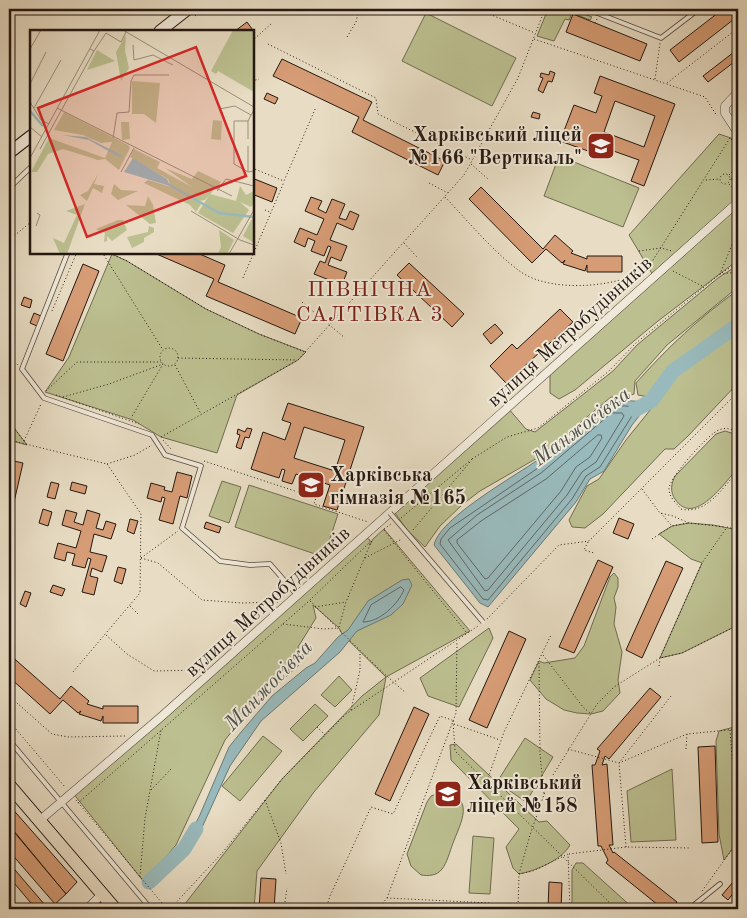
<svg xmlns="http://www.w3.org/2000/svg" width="747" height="918" font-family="'Old Standard TT',serif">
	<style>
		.green { fill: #bcbf90; stroke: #706b50 }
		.water { fill: #99babc; stroke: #6a7977 }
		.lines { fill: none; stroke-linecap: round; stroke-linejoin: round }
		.shore { stroke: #5e6866; stroke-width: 1 }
		.river { stroke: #99babc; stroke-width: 15 }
		.building { fill: #d69c75; stroke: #231710; fill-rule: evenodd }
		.lane-casing { stroke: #54483d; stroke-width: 5.5 }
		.street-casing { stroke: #54483d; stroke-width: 9 }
		.secondary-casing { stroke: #231710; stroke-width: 13 }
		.primary-casing { stroke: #231710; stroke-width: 14 }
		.path { stroke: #231710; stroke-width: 1; stroke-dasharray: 1 2.5; stroke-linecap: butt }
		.lane { stroke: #f0e9d9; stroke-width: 4 }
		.street { stroke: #f0e9d9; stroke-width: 8 }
		.secondary { stroke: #f0e9d9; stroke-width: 11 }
		.primary { stroke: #e8ddc4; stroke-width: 12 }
		.lane-bridge-casing { stroke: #54483d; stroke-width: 5.5; stroke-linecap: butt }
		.lane-bridge { stroke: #f0e9d9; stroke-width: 4 }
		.labels { text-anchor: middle; stroke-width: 4; stroke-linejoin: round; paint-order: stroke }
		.poi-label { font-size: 20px; font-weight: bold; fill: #231710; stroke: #f0e9d9; text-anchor: start }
		.street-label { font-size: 20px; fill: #231710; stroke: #f0e9d9 }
		.water-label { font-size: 21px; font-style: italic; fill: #4c504c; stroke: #f0e9d9 }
		.quarter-label { font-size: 22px; letter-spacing: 1px; fill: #7a1f14; stroke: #f0e9d9 }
		.inset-river { fill: none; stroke: #99babc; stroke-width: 2.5 }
		.inset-road { fill: none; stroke: #998e7c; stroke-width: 1 }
		.view { fill: #d62828; fill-opacity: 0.15; stroke: #d62828; stroke-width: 2.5 }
		.inset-edge { fill: none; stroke: #231710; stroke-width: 2.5 }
	</style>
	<rect width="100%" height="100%" fill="#e8ddc4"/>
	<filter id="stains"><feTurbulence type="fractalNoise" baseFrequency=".004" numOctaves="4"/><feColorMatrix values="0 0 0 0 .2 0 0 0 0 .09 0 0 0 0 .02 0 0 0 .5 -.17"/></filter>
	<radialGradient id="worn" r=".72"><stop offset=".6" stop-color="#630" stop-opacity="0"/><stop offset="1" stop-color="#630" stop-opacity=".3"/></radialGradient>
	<g class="green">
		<path d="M548,9H570L592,17L590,20L572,13L569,20L565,19L554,41L537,36Z"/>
		<path d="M426,13L516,58L492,106L402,61Z"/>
		<path d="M719,134L731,138L738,149V202L654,277L629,235Z"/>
		<path d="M559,156L639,188L623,227L544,196Z"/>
		<path d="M738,205V260L658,321L575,390L559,399L550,393V375Z"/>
		<path d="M112,254L127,261L206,309L259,334L306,352L298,360L237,395L217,453L161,437L133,420L45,392L69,357Z"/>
		<path d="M738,265V287L667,345L635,381L634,394L626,397H611L539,457L480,491L463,504L440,526L425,547L407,530L393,510L508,408L526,429L535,432L613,371L637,345L718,278Z"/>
		<path d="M738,290V383L688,436L674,449H665L603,514L585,528L572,527L569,520L587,486L599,479L626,440L659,399L638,395L636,383C667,348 700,317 738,290Z"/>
		<path d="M9,421L27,445L9,440Z"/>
		<path d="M725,431L738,435V468C725,482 694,528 675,499C670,492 671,484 675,476L716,434Z"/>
		<path d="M222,481L241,487L229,523L209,516Z"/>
		<path d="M249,485L338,514L324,557L235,527Z"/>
		<path d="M689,523L713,525L738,530V625L682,653L660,658L702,563L691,559L659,534L672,526Z"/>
		<path d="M384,529L470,631L386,677L379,715L314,792L257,871L254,909H181L282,779L362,696L386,677L342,634L339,628L313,605L316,618L298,647L301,655L299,665L248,711L225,740L176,845L144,882L72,792L364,536L370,540V545L373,539Z"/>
		<path d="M614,573L618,578V587L614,598L616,607L614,624L622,652L618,680L620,693L603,711L591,714L577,713L564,710L546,699L530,680L539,661L544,663L575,658L584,646L610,577Z"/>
		<path d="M489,628L493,638L459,707L428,696L420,678Z"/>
		<path d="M339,676L352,690L335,707L321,695Z"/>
		<path d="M315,704L328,716L303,741L290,729Z"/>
		<path d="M738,726V841L724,860L719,834L716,741L719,731Z"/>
		<path d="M263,736L282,751L240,801L222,786Z"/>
		<path d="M525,738L553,757L526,802L497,782Z"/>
		<path d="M456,744L539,822L547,821L570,845C562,860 535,871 519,874L513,868L506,847L519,829L451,760L450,745Z"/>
		<path d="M672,769L676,840L631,842L627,791Z"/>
		<path d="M442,792C476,797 461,822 453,843C450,851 447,863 442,869C437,876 428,876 421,875L411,866L407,854L427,802L431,796Z"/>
		<path d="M473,836L494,838L490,894L469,893Z"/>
		<path d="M576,863H583L634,909H572V870Z"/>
	</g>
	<g class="water">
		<path d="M651,401L632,425L604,471L590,479L576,502L488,607L480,603L434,545C441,514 530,469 557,446C565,439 602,404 609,402C621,398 638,403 651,401Z"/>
		<path d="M409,579L412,585L403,604L391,615L357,631L340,652L261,721L230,766L194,845H184L199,817L229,747L242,731L272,696L306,668L315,663L338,637L348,630L368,601L402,580Z"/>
	</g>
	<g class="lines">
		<g class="shore">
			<path d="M625,406L634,407L635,411L600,467L586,476L572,499L488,600L483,599L440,544L441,539L450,528L538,468L610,407Z"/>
			<path d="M612,413H622L624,416L596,462L582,472L567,495L488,590L485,591L448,540L477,515L541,473Z"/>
			<path d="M598,435H601L602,438L590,457L576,467L561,491L488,578L485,579L457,543V540L481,521L546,479Z"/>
			<path d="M401,587L404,590C398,604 380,622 363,622L371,605Z"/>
		</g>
		<g class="river">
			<path d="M635,410L651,401L673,371L738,325"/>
			<path d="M149,882L184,849L196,829"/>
		</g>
	</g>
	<g class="building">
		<path d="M723,9H738V16L679,62L670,50Z"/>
		<path d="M573,14L647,44L640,61L566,32Z"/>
		<path d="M247,22L255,33L252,35V31H235Z"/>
		<path d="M738,49V59L708,82L703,76Z"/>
		<path d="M282,59L372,102L363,120L445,161L438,175L352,132L359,117L273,76Z"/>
		<path d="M550,71L555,73L552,82L548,81L543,93L538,90L543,78L540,77L541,73L549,75Z"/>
		<path d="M600,76L675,104L644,186L631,181L639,160L605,148L601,158L591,154L594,144L591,142L588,151L560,141L574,105L596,113L602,96L594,93ZM615,101L655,116L644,147L604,132Z"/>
		<path d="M267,93L278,98L275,104L264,99Z"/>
		<path d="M533,112L540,114L539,119L531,117Z"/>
		<path d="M252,178L277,188L272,202L252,194Z"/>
		<path d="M481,187L543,249L555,235L573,251L571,253L587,259V256H622V272H587V265L585,271L563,264L565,260L562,263L546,249L532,263L469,199Z"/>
		<path d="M311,197L322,201L318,209L326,213L332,199L345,204L339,218L346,220L350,211L359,215L353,230L337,223L330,240L347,246L341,261L331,257L328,265L347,272L342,285L314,274L320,261L325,263L331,247L328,246L324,256L311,251L315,241L308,238L305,247L294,242L300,228L317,235L324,219L305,211Z"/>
		<path d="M152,252H195L225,265L218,282L302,318L295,334L206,296L214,279Z"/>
		<path d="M409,263L464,314L452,327L397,275Z"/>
		<path d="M83,264L99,271L63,361L46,354Z"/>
		<path d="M24,297L32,300L30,308L21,305Z"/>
		<path d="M560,309L573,322L506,383L490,366L512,344L517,349Z"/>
		<path d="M34,313L41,316L37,326L30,323Z"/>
		<path d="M495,324L503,333L491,344L483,334Z"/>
		<path d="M288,403L364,427L337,510L323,506L330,485L296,474L292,484L282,481L285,470L282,469L279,478L251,469L263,432L285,440L291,423L282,420ZM304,427L345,440L335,471L294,458Z"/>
		<path d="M247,428L252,429L249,438L245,437L241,449L236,447L240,435L237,434L238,429L245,432Z"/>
		<path d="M9,460L23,463L9,524Z"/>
		<path d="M177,472L192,476L187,498L180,496L173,524L159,520L165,498L162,497L161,502L147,498L151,483L165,487L164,490L172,492Z"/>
		<path d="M51,482L59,484L55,499L47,497Z"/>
		<path d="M72,482L87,486L85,494L70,490Z"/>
		<path d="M43,509L52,512L48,526L39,523Z"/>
		<path d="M66,510L77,513L74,522L83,525L87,510L100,514L96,528L103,530L106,521L116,524L111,539L94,534L90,552L107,556L102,572L92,568L90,576L98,578L94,595L82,592L91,559L88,558L85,568L72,565L75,554L67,552L65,561L54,558L58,543L76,548L81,531L62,525Z"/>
		<path d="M619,518L634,524L628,539L613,533Z"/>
		<path d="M130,519L138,521L134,534L127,531Z"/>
		<path d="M206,522L221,527L219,533L204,528Z"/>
		<path d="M598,560L613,567L574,653L559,647Z"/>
		<path d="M666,561L683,568L642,658L626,650Z"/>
		<path d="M118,567L126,569L122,584L114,581Z"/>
		<path d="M53,585L65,589L62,596L50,592Z"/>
		<path d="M25,591L31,593L26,607L20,604Z"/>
		<path d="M509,631L526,639L487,728L469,720Z"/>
		<path d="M9,654L60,699L71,686L89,701L87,704L103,709V706H138V723H103V716L101,721L79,714L81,711L78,713L63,700L50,714L9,677Z"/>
		<path d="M650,688L661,697L609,759L605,756L602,765L607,764L613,845H609L613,853L614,852L677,902L671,909H663L606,863L608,860L601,846H598L592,765H595L600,751L597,749Z"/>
		<path d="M414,707L429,714L390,801L375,794Z"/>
		<path d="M715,746L718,842L702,843L698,747Z"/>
		<path d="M9,805L77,882L66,894L9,825Z"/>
		<path d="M9,826L66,894L55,904L9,851Z"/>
		<path d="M9,863L45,905L41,909H36L9,877Z"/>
		<path d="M261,878L276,879L274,909H259Z"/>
		<path d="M549,882L562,883L561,909H548Z"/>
		<path d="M733,882L738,887L728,900L722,895Z"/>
	</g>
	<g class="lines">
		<defs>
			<g id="lane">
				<path d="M587,9L661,38L699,9"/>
				<path d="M9,188L31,167"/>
				<path d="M68,252L22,369L44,398L152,435L165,455L201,466L182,528L220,561L250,565L270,564L297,595"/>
				<path d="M9,740L151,909"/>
				<path d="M694,905L720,884"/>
			</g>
			<g id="street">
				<path d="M738,92L725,106V113L738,133"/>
				<path d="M39,821L162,716L738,202"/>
				<path d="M87,909L102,894"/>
			</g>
			<g id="secondary">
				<path d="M160,31L188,9"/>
				<path d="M9,153L31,136"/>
			</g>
			<path id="primary" d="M9,785L115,909"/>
		</defs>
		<use href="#lane" class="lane-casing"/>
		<use href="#street" class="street-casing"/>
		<use href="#secondary" class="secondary-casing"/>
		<use href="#primary" class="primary-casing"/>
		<g class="path">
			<path d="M477,9L535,33"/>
			<path d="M573,9L582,12"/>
			<path d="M359,14H372L386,9"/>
			<path d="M195,16L204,9"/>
			<path d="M595,23L597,19"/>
			<path d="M347,37L356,22L359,9"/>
			<path d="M534,39L705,97L717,116"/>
			<path d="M252,41L272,23"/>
			<path d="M268,44L376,98L378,114L472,160"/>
			<path d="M655,79L660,43"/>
			<path d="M252,81L259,79"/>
			<path d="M667,83L738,28"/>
			<path d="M731,139L738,149"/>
			<path d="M471,164L488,179"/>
			<path d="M252,168L284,181L316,107"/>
			<circle cx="725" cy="179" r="5"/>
			<path d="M729,175L738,166"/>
			<path d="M731,179H738"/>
			<path d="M706,180L720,179"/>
			<path d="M429,183L448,193"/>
			<path d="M729,184L738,194"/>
			<path d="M445,197C469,222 493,252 521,272C551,293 619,288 648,268L730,138"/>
			<path d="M265,210L270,212"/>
			<path d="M9,240L31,222"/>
			<path d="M738,242L732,248L738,258"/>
			<path d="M404,243L417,257"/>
			<path d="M639,251L661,248L672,251"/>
			<path d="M102,252L163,350"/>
			<path d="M107,252L127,261L206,309L259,334L305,352"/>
			<path d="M227,252V253"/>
			<path d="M738,263L720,274L738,272"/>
			<path d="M673,271L704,287"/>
			<path d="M243,278L284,182"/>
			<path d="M302,302L345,338"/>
			<path d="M52,311L77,252"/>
			<circle cx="169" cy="357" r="9"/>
			<path d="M9,357L18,365"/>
			<path d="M178,358L297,360"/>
			<path d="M175,365L201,414"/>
			<path d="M46,391L77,362H161"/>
			<path d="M56,395L139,424"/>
			<path d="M63,397L109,384L163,364L131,418"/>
			<path d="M9,421L26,444"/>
			<path d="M738,433C732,429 726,427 719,430C709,433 668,479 669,489C669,497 676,503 681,509C707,515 722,488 738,471"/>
			<path d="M161,437L298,360L464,175L518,78L545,9"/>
			<path d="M9,440L107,464L141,514L140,593L73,672"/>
			<path d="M163,440L172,450"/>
			<path d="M24,441L41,404"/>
			<path d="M472,459L507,437L538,428L609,371L636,343L720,274L738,230"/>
			<path d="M204,461L316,498L314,504L368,522"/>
			<path d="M107,464L135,455L152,445"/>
			<path d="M642,489L660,513L673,516L689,523L726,527"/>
			<path d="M661,513L671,525"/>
			<path d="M401,518L472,459"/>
			<path d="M384,529L391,524"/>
			<path d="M384,530L466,632"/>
			<path d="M413,530L470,462"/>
			<path d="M738,530L727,527L702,563L660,658L682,653L738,625"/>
			<path d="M652,539L672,526L688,523"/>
			<path d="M588,542L584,550L594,553"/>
			<path d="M141,558L158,563L202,600L242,603L278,602"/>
			<path d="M141,558L178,531"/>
			<path d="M365,558L402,539"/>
			<path d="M310,601C342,632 372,664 406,693"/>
			<path d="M130,606L138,614"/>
			<path d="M315,607L346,602"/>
			<path d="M487,619L559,545L589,541L738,392"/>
			<path d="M283,624L324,629L338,628"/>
			<path d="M339,627L346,602L372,540"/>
			<path d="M106,635L127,654L154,671L202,670"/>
			<path d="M543,655L583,707L591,714"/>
			<path d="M539,663L540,754L544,794"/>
			<path d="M659,666L660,659"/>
			<path d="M9,696L52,734L68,737L125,736"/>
			<path d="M351,710L360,670V653"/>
			<path d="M9,721L65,787"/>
			<path d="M453,721L455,751L616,909"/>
			<path d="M454,724L500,740"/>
			<path d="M317,727L325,735"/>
			<path d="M730,730L734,782L733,849"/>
			<path d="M568,749L619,763L687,734"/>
			<path d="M686,749L687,734L738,729"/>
			<path d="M487,781L504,732L551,635"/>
			<path d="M151,790L172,768"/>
			<path d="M76,800L167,909"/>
			<path d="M265,800L281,843L286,874"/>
			<path d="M78,803L309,601L370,542"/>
			<path d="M626,847L619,763L671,696"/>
			<path d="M569,854L626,847L691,848"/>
			<path d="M519,874L530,835L548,783L597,704L614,687L660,658"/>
			<path d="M140,877L145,818L161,730"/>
			<path d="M702,891L738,841"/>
			<path d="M387,898L456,713L457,641"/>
			<path d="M170,909L223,852L282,779L346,714L478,626"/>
			<path d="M284,909L287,888"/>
			<path d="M326,909L330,896L371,807L393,814L440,716L452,720"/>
			<path d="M378,909L387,898L489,903V909"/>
			<path d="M518,909L519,874L533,871L568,854L570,909"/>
		</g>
		<use href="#lane" class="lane"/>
		<use href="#street" class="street"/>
		<use href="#secondary" class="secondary"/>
		<use href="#primary" class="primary"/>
		<defs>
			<path id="lane-bridge" d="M390,513L483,622"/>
		</defs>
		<use href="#lane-bridge" class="lane-bridge-casing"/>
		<use href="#lane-bridge" class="lane-bridge"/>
	</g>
	<defs>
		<symbol id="school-square" viewBox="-11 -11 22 22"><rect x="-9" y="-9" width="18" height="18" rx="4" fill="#8f2418" stroke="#f0e9d9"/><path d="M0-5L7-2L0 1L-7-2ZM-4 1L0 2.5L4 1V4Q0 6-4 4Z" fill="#fff"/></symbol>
	</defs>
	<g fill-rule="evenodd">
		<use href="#school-square" x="585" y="130" width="32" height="32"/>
		<use href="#school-square" x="295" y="469" width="32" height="32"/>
		<use href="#school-square" x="432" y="778" width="32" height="32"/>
	</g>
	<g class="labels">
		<g class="poi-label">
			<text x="582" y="141" text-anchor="end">Харківський ліцей<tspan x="582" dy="23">№166 "Вертикаль"</tspan></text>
			<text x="330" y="481">Харківська<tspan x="330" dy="23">гімназія №165</tspan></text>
			<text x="467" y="789">Харківський<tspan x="467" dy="23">ліцей №158</tspan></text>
		</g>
		<g class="street-label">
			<text transform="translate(569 331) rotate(-42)" y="7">вулиця Метробудівників</text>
			<text transform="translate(267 601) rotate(-42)" y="7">вулиця Метробудівників</text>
		</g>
		<g class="water-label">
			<text transform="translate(581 426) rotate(-37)" y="7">Манжосівка</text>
			<text transform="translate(268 685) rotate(-46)" y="7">Манжосівка</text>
		</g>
		<g class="quarter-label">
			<text x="370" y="296">ПІВНІЧНА<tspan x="370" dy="25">САЛТІВКА 3</tspan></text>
		</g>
	</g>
	<g transform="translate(30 30)">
		<rect width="224" height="224" fill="#e8ddc4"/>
		<path d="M203,0H224V62L188,41L186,44L181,41ZM96,5L95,21L99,38L91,51L86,22ZM67,20L85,31L57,40ZM102,51L130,53L126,93L114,84H102ZM34,82L98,115L100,118L89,140L75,129L68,130L33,119L18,124L7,142H1L19,108L75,128L82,112L71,113L53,105L24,100ZM183,90L192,91L191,110L181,109ZM91,92H99L100,109L92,110ZM104,119L130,132L127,138L162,157L135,138L162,149L168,141L191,152L175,170L168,171L171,174L166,182L160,175L114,153L118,150L141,157L138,149L100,127ZM68,144L64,154L74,156L72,163L63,158L57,171L50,165L58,161ZM84,154L91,160L108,161L88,170L81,164ZM210,156L216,165L224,161V173L221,177L210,172L219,180L203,203L168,183L180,164L206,171ZM118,166L123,175L126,193L120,194L96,175L115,176ZM55,174L37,224H30L23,208L34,213L47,185L36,181ZM224,185V213L213,206ZM88,190H93L97,200L82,211L77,206V211L74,212L75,203L66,199ZM119,196L124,198V202L114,208V212L102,218L97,207L118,202ZM189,200L204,210L197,224H188L191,217Z" fill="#bcbf90"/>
		<path d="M32,105L56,107L93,126L89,127L59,110ZM103,128L137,149L140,156L94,142Z" fill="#99babc"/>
		<path class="inset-river" d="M0,81L13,96M138,154L189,183L224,187"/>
		<path class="inset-road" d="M93,0L224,77M103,15L104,30L123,25L143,35M0,19L11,0M64,21L76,3L91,12L96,2M0,54L16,22M0,72L11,90L19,94M4,78L31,30M27,78L202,166M189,79L205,76L221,85L224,80M218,91H204V134L218,142L224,141M0,97L12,107M83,108L87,83L99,82L101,51L104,45H139M218,109V91L221,85M10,119L64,21L60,19M0,128L70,0M91,142L104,118M218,142V116M187,161L196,149L224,156M161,181L210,210L224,215M6,196L10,185L7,183M199,224L224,180"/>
		<path class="view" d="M166,17L216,146L57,207L8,78Z"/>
		<rect width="224" height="224" class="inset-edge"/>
	</g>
	<rect width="747" height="918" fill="none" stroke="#e8ddc4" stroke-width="30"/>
	<rect x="10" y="10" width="727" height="898" fill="none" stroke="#231710" stroke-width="2.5"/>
	<rect x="15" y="15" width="717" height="888" fill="none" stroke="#231710"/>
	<rect width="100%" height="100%" filter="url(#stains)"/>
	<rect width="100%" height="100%" fill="url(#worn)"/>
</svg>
